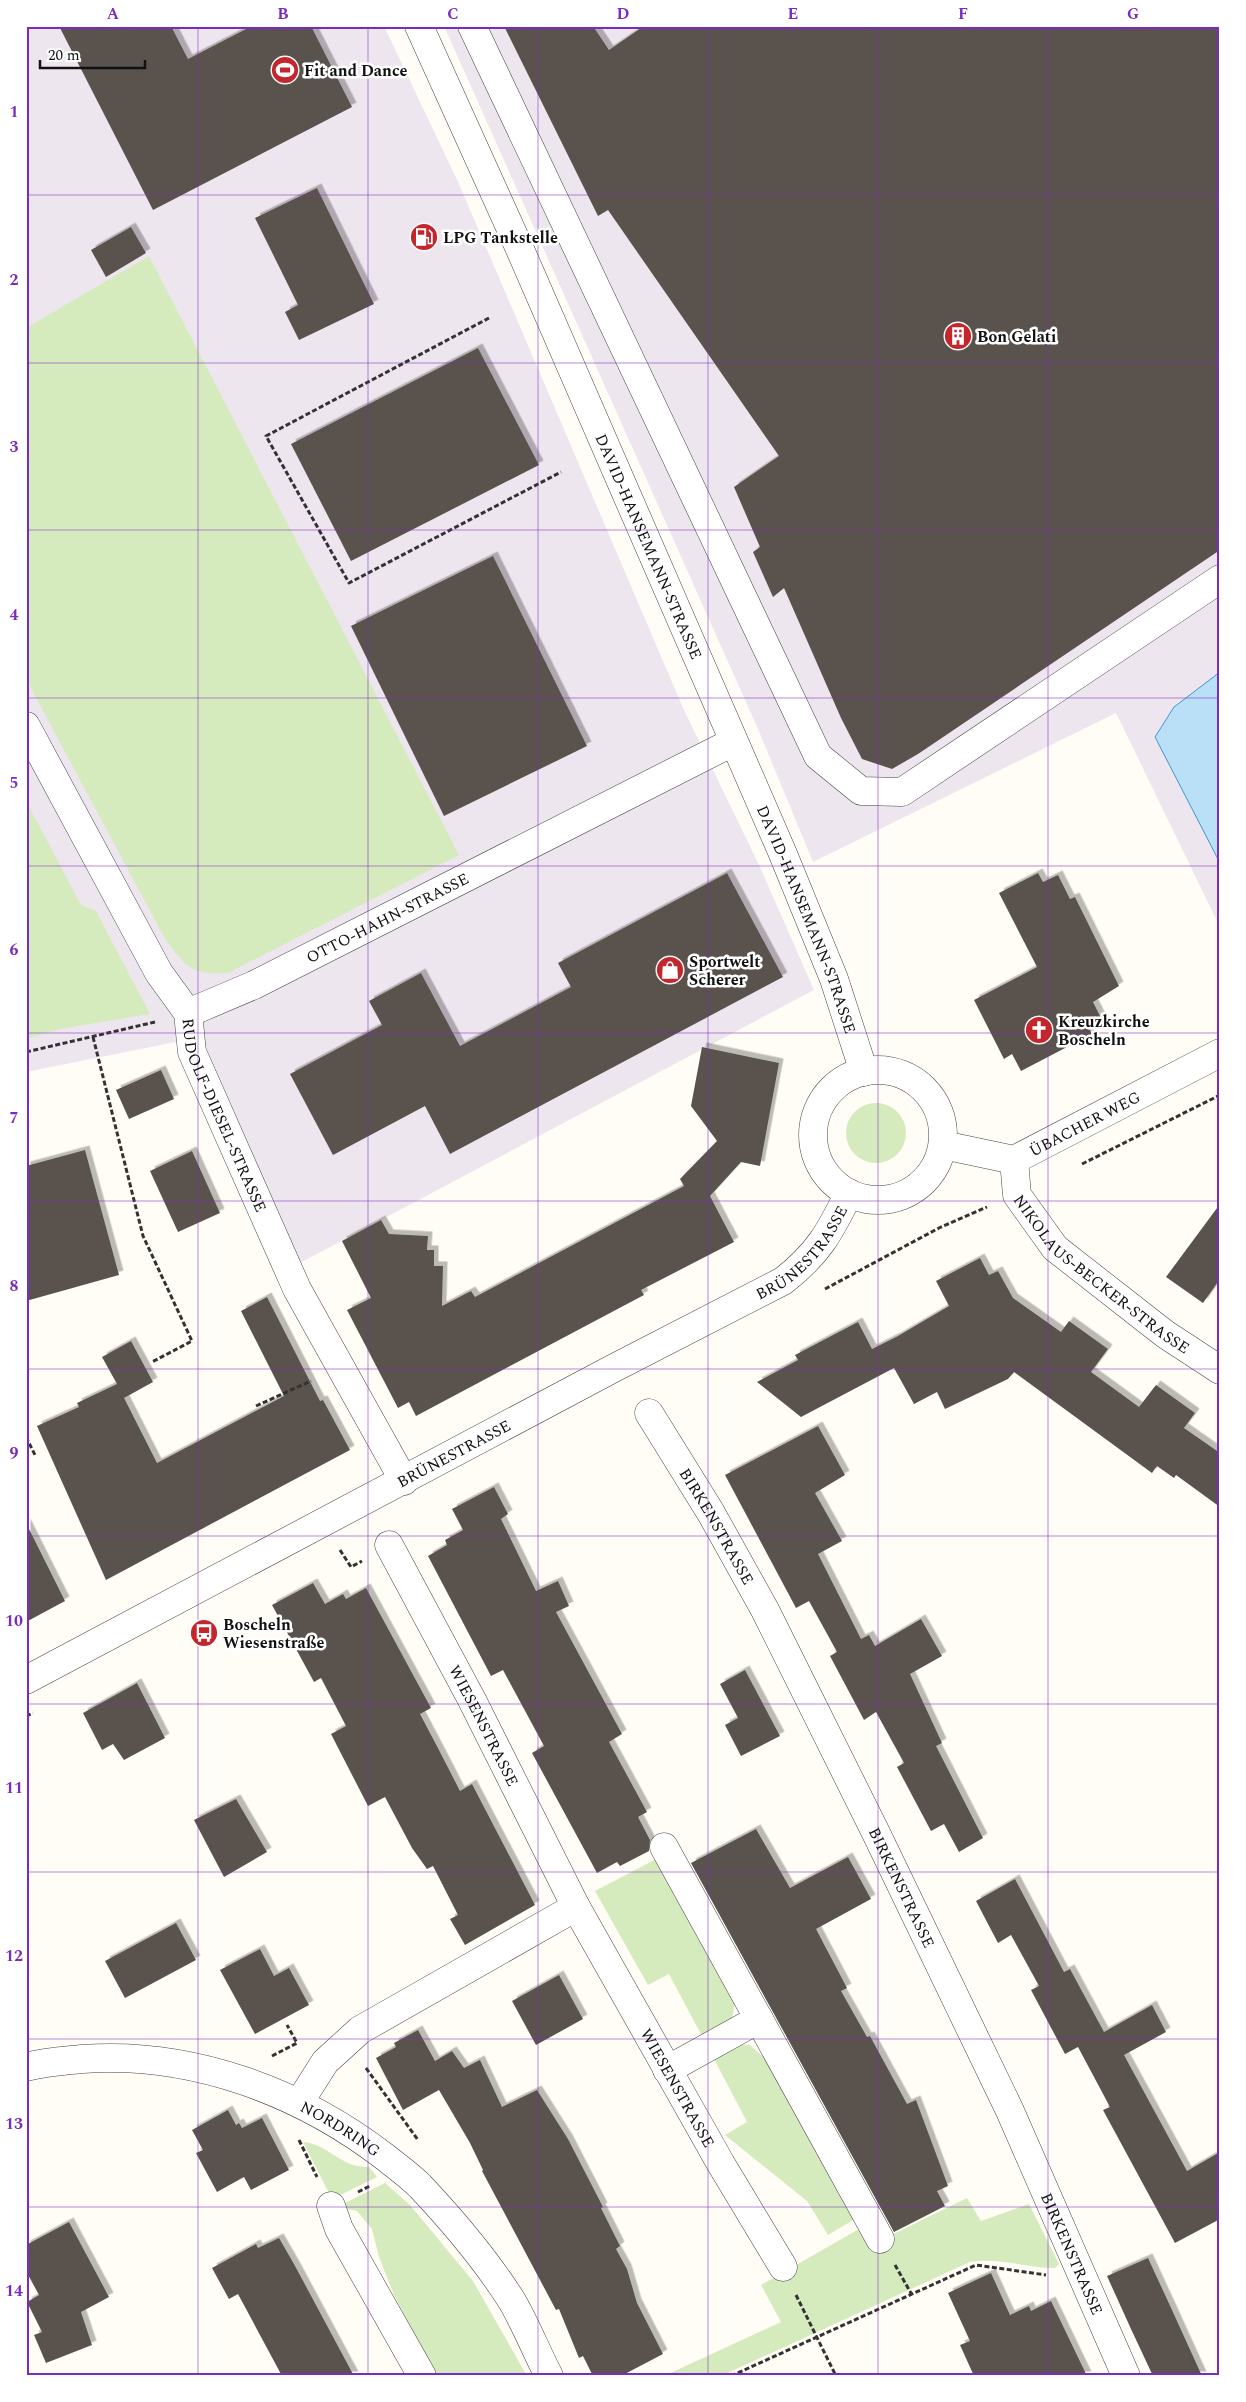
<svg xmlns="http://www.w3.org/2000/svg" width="1246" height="2402" font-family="Spectral,serif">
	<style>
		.industrial { fill: #eee6ef }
		.green { fill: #d5ebbd }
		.water { fill: #b9e0f7; stroke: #3f96cf }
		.building { fill: #5a524d; filter: url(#shadow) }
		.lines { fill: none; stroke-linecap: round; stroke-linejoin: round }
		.minor-casing { stroke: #444; stroke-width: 29 }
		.path { stroke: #333; stroke-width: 3; stroke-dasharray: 5 2.5; stroke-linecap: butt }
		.minor { stroke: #fff; stroke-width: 28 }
		.grid { fill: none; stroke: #7b2cbf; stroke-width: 1; stroke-opacity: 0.55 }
		.labels { text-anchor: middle; stroke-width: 5; stroke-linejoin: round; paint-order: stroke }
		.poi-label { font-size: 16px; font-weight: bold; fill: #111; stroke: #fff; text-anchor: start }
		.street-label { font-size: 16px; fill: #111; stroke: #fff }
		.neatline { fill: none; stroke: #7b2cbf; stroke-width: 2 }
		.grid-label { font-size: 16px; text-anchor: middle; font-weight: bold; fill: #7b2cbf }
	</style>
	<defs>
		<filter id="shadow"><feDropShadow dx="4.5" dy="-4.5" stdDeviation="0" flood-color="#0004"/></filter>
	</defs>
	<rect width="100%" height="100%" fill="#fffdf5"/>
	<g class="industrial">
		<path d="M26,26H384L459,184L684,710L760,867L814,990L300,1263L201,1037L26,1072Z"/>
		<path d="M444,26H1220V927L1116,713L813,862L758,729Z"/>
	</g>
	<g class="green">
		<path d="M149,256L459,855L228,973C192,976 184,966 164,937L26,679V328Z"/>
		<path d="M26,801L81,905L96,911L150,1014L60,1029L26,1039Z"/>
		<circle cx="876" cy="1133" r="30"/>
		<path d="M660,1857L736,1999L731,2024L704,2040L669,1974L648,1985L595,1891Z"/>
		<path d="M734,2044L750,2045L772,2065L855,2219L828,2235L807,2201L725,2135L747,2122L712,2055Z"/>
		<path d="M303,2142C329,2144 340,2168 369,2167L377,2177L332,2199Z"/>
		<path d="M385,2183L410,2205L473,2281L527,2376H436L394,2295L379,2257L372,2229L357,2211L337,2207Z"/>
		<path d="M967,2198L981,2221L1029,2204L1059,2264L1055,2268C1026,2268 999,2257 970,2262L721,2376H664L781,2322L761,2285L859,2229L869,2246Z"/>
	</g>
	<path class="water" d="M1220,672V863L1155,737L1174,707Z"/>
	<g class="building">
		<path d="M59,26H171L188,59L252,26H311L352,107L153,210Z"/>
		<path d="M504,26H593L609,50L644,26H1220V550L918,754L892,769L862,759L841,718L784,588L773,597L753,552L760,547L734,487L779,456L608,210L598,216Z"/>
		<path d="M317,188L374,304L299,340L285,312L298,305L255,218Z"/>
		<path d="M131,227L146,253L106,277L91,250Z"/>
		<path d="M478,348L539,465L351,561L291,444Z"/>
		<path d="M493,556L587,746L444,816L351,626Z"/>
		<path d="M727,873L783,977L450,1154L425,1106L333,1155L290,1074L382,1025L369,1001L421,973L460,1046L571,987L558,963Z"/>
		<path d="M1038,873L1043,882L1058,875L1070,899L1075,897L1119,986L1093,1002L1101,1018L1087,1025L1092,1034L1021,1071L1012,1054L1004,1059L974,1000L1037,967L999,893Z"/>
		<path d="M702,1047L779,1063L760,1166L741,1162L710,1196L734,1242L641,1290L644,1295L416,1416L409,1402L398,1408L347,1310L371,1298L342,1241L381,1220L389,1234L428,1236L427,1250H434V1266H443L442,1306L471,1291L475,1297L684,1186L680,1179L717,1141L691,1106Z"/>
		<path d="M161,1070L174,1099L129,1119L116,1090Z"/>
		<path d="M85,1150L119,1275L26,1301V1166Z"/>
		<path d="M192,1151L220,1213L178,1232L150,1171Z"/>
		<path d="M1220,1204V1279L1203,1303L1166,1277Z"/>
		<path d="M980,1258L989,1275L998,1271L1013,1298L1061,1332L1069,1321L1108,1349L1091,1372L1139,1407L1156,1385L1195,1413L1184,1428L1220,1453V1507L1176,1475L1174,1478L1157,1466L1152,1473L1014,1372L1008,1379L945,1409L937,1392L914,1404L894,1368L801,1417L757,1382L798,1360L795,1355L858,1322L872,1349L898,1336L949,1306L936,1281Z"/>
		<path d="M267,1297L320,1401L323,1400L350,1450L106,1580L37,1426L79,1407L77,1403L117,1384L102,1357L131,1341L153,1382L124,1398L117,1384L157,1463L284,1396L241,1311Z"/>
		<path d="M818,1426L845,1475L815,1493L842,1541L818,1554L861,1639L869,1635L875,1646L921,1619L942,1656L910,1674L942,1743L936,1746L983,1838L959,1852L944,1824L931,1831L897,1767L904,1763L876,1712L864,1720L830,1656L837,1652L809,1601L796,1608L725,1475Z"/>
		<path d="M494,1487L508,1514L501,1519L536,1591L558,1581L569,1606L556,1612L622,1734L609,1742L647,1812L638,1817L650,1840L649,1851L620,1866L617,1862L597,1873L532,1753L544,1746L503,1670L491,1676L428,1556L447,1545L445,1540L463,1530L452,1509Z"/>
		<path d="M26,1523L65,1601L26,1622Z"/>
		<path d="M313,1583L325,1604L343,1594L346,1599L366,1588L431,1708L420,1714L440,1752L460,1791L472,1784L535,1905L465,1945L450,1919L458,1915L433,1866L427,1869L412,1848L385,1797L368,1806L331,1734L346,1726L321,1678L314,1682L272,1605Z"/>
		<path d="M745,1670L780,1736L741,1756L725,1725L738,1718L720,1684Z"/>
		<path d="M137,1683L165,1738L124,1760L113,1744L102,1750L83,1713Z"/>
		<path d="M236,1799L267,1852L224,1877L194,1820Z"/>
		<path d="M756,1829L790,1888L848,1857L871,1899L816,1929L847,1988L841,1991L867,2037L870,2036L907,2104L916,2100L948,2186L937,2191L945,2206L894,2232L691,1863Z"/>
		<path d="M1015,1879L1064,1972L1070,1969L1104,2032L1152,2005L1166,2032L1124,2055L1187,2171L1220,2152V2219L1175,2243L1103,2110L1110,2107L1078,2047L1065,2054L1031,1990L1039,1986L1011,1935L998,1943L976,1901Z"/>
		<path d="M176,1923L196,1960L125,1998L105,1961Z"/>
		<path d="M260,1949L274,1976L289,1968L309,2005L255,2034L220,1970Z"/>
		<path d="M559,1975L583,2019L536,2045L512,2001Z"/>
		<path d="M418,2030L435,2061L452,2051L464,2068L480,2060L502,2107L537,2090L568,2139L603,2207L601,2208L620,2246L616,2249L627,2269L637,2303L663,2354L621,2376H593L583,2356L579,2358L559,2309L556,2310L482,2171L483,2170L470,2143L439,2090L403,2110L376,2058L396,2047L394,2043Z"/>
		<path d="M228,2110L236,2125L239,2123L242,2128L262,2118L289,2170L251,2190L244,2177L217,2192L196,2153L203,2150L192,2130Z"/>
		<path d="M69,2222L109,2297L81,2312L92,2345L46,2363L34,2335L42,2332L27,2302L39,2295L26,2271V2245Z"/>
		<path d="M279,2238L294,2264L354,2376H282L238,2294L229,2299L212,2268L256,2244L258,2248Z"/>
		<path d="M1148,2258L1172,2310L1202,2376H1153L1131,2329L1107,2276Z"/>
		<path d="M991,2273L1010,2315L1029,2306L1031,2311L1051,2301L1087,2376H974L960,2345L970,2341L948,2293Z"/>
	</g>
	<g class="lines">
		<defs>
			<g id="minor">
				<path id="s1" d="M419,26L519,247L783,854L834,979L864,1072"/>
				<path d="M472,26L818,756L861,791L902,792L1220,579"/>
				<path id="s2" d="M26,726L159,973L188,1013L192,1052L297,1289L404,1481"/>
				<path id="s3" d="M188,1013L254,985L733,742"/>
				<circle cx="878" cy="1135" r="65"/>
				<path id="s4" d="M943,1145L1014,1160L1220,1053"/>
				<path id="s5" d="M1014,1160L1017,1195L1055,1248L1165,1334L1220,1370"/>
				<path id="s6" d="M649,1413L711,1513L765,1610L877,1835L1010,2111L1126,2376"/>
				<path id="s7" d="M389,1545L472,1700L576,1907L721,2164L783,2267"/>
				<path id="s8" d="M26,1680L614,1368L783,1281C818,1254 830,1232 849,1193"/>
				<path d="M664,1847L880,2239"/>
				<path id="s9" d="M26,2067C45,2062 63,2061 82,2059C191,2051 299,2091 385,2157C396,2166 409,2175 420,2186C453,2221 486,2260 512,2301C526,2325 536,2351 549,2376"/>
				<path d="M667,2070L759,2019"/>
				<path d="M299,2103L325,2062L360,2030L576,1907"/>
				<path d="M331,2206L339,2229L422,2376"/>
			</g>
		</defs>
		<use href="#minor" class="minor-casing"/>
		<g class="path">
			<path d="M489,318L266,436L349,583L561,472"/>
			<path d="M93,1037L143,1236L192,1341L152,1362"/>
			<path d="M26,1052L155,1022"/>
			<path d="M1082,1164L1220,1095"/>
			<path d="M825,1289L939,1228L987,1207"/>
			<path d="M256,1406L311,1381"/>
			<path d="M26,1437L36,1457"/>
			<path d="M340,1550L351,1567L362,1561"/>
			<path d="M26,1716L33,1713"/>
			<path d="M272,2056L297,2043L287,2025"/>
			<path d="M366,2068L418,2140"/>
			<path d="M299,2140L317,2177"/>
			<path d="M358,2192L370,2186"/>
			<path d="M895,2265L912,2295"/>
			<path d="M796,2295L836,2376"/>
			<path d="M731,2376L976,2265L1046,2275"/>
		</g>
		<use href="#minor" class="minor"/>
	</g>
	<path class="grid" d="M198,26V2376M368,26V2376M538,26V2376M708,26V2376M878,26V2376M1048,26V2376M26,195H1220M26,363H1220M26,530H1220M26,698H1220M26,866H1220M26,1033H1220M26,1201H1220M26,1369H1220M26,1536H1220M26,1704H1220M26,1872H1220M26,2039H1220M26,2207H1220"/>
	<defs>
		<symbol id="stadium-disc" viewBox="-11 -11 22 22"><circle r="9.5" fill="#c4262e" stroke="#fff"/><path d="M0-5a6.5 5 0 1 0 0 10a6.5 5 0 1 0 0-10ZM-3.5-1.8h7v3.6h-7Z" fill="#fff"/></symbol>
		<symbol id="fuel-disc" viewBox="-11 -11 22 22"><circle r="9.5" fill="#c4262e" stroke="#fff"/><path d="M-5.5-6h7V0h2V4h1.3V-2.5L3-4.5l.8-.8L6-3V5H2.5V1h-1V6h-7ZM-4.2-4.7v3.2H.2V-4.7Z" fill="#fff"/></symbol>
		<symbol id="building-disc" viewBox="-11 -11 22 22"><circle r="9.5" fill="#c4262e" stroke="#fff"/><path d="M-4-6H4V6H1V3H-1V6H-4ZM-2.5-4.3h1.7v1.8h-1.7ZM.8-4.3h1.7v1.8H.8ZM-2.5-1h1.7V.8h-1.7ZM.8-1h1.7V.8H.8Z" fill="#fff"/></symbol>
		<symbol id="shop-disc" viewBox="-11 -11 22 22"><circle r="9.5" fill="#c4262e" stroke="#fff"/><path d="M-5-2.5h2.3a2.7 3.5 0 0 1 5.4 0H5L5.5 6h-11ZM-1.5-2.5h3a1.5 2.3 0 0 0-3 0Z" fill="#fff"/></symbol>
		<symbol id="church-disc" viewBox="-11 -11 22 22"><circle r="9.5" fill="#c4262e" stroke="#fff"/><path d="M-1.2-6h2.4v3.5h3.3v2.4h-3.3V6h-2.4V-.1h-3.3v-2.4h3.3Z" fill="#fff"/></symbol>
		<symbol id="bus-disc" viewBox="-11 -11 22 22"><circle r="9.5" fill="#c4262e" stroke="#fff"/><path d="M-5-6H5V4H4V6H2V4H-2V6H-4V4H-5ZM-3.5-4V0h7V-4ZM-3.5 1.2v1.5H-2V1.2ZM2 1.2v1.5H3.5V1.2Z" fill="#fff"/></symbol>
	</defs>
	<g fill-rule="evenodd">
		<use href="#stadium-disc" x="269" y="54" width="32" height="32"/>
		<use href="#fuel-disc" x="408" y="221" width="32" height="32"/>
		<use href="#building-disc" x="942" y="320" width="32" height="32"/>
		<use href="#shop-disc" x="654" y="954" width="32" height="32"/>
		<use href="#church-disc" x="1023" y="1014" width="32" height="32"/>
		<use href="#bus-disc" x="188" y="1617" width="32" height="32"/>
	</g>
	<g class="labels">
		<g class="poi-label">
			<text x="304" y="76">Fit and Dance</text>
			<text x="443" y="243">LPG Tankstelle</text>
			<text x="977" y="342">Bon Gelati</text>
			<text x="689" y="967">Sportwelt<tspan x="689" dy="18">Scherer</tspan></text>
			<text x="1058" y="1027">Kreuzkirche<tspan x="1058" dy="18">Boscheln</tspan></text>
			<text x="223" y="1630">Boscheln<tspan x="223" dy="18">Wiesenstraße</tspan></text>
		</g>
		<g class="street-label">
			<text dy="6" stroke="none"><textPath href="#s1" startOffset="569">DAVID-HANSEMANN-STRASSE</textPath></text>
			<text dy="6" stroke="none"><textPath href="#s3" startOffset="221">OTTO-HAHN-STRASSE</textPath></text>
			<text dy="6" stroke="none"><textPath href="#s1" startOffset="974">DAVID-HANSEMANN-STRASSE</textPath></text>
			<text dy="6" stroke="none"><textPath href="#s2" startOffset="439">RUDOLF-DIESEL-STRASSE</textPath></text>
			<text dy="6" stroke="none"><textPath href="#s4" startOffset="152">ÜBACHER WEG</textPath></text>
			<text dy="6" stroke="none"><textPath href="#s8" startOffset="889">BRÜNESTRASSE</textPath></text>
			<text dy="6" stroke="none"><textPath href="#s5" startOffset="152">NIKOLAUS-BECKER-STRASSE</textPath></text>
			<text dy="6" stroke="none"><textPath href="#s8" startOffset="484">BRÜNESTRASSE</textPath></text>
			<text dy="6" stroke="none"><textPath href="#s6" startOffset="132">BIRKENSTRASSE</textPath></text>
			<text dy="6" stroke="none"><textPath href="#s7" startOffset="204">WIESENSTRASSE</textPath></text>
			<text dy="6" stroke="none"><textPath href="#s6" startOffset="538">BIRKENSTRASSE</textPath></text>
			<text dy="6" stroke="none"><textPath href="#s7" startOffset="615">WIESENSTRASSE</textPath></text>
			<text dy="6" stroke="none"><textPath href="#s9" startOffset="329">NORDRING</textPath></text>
			<text dy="6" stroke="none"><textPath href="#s6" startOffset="942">BIRKENSTRASSE</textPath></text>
		</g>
	</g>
	<rect width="1246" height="2402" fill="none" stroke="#ffffff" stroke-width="55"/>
	<path d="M40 60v8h105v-8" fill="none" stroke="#111111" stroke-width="2.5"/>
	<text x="48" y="60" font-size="15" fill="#111111" stroke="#ffffff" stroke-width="4" paint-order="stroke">20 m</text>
	<rect x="28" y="28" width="1190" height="2346" class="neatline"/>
	<g class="grid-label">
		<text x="113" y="19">A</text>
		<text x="283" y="19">B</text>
		<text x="453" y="19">C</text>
		<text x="623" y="19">D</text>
		<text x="793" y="19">E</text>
		<text x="963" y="19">F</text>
		<text x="1133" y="19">G</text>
		<text x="14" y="117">1</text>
		<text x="14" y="285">2</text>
		<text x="14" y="452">3</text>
		<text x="14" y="620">4</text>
		<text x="14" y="788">5</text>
		<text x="14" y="955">6</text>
		<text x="14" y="1123">7</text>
		<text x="14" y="1291">8</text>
		<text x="14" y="1458">9</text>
		<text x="14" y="1626">10</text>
		<text x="14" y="1793">11</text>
		<text x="14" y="1961">12</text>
		<text x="14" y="2129">13</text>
		<text x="14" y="2296">14</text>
	</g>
</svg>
